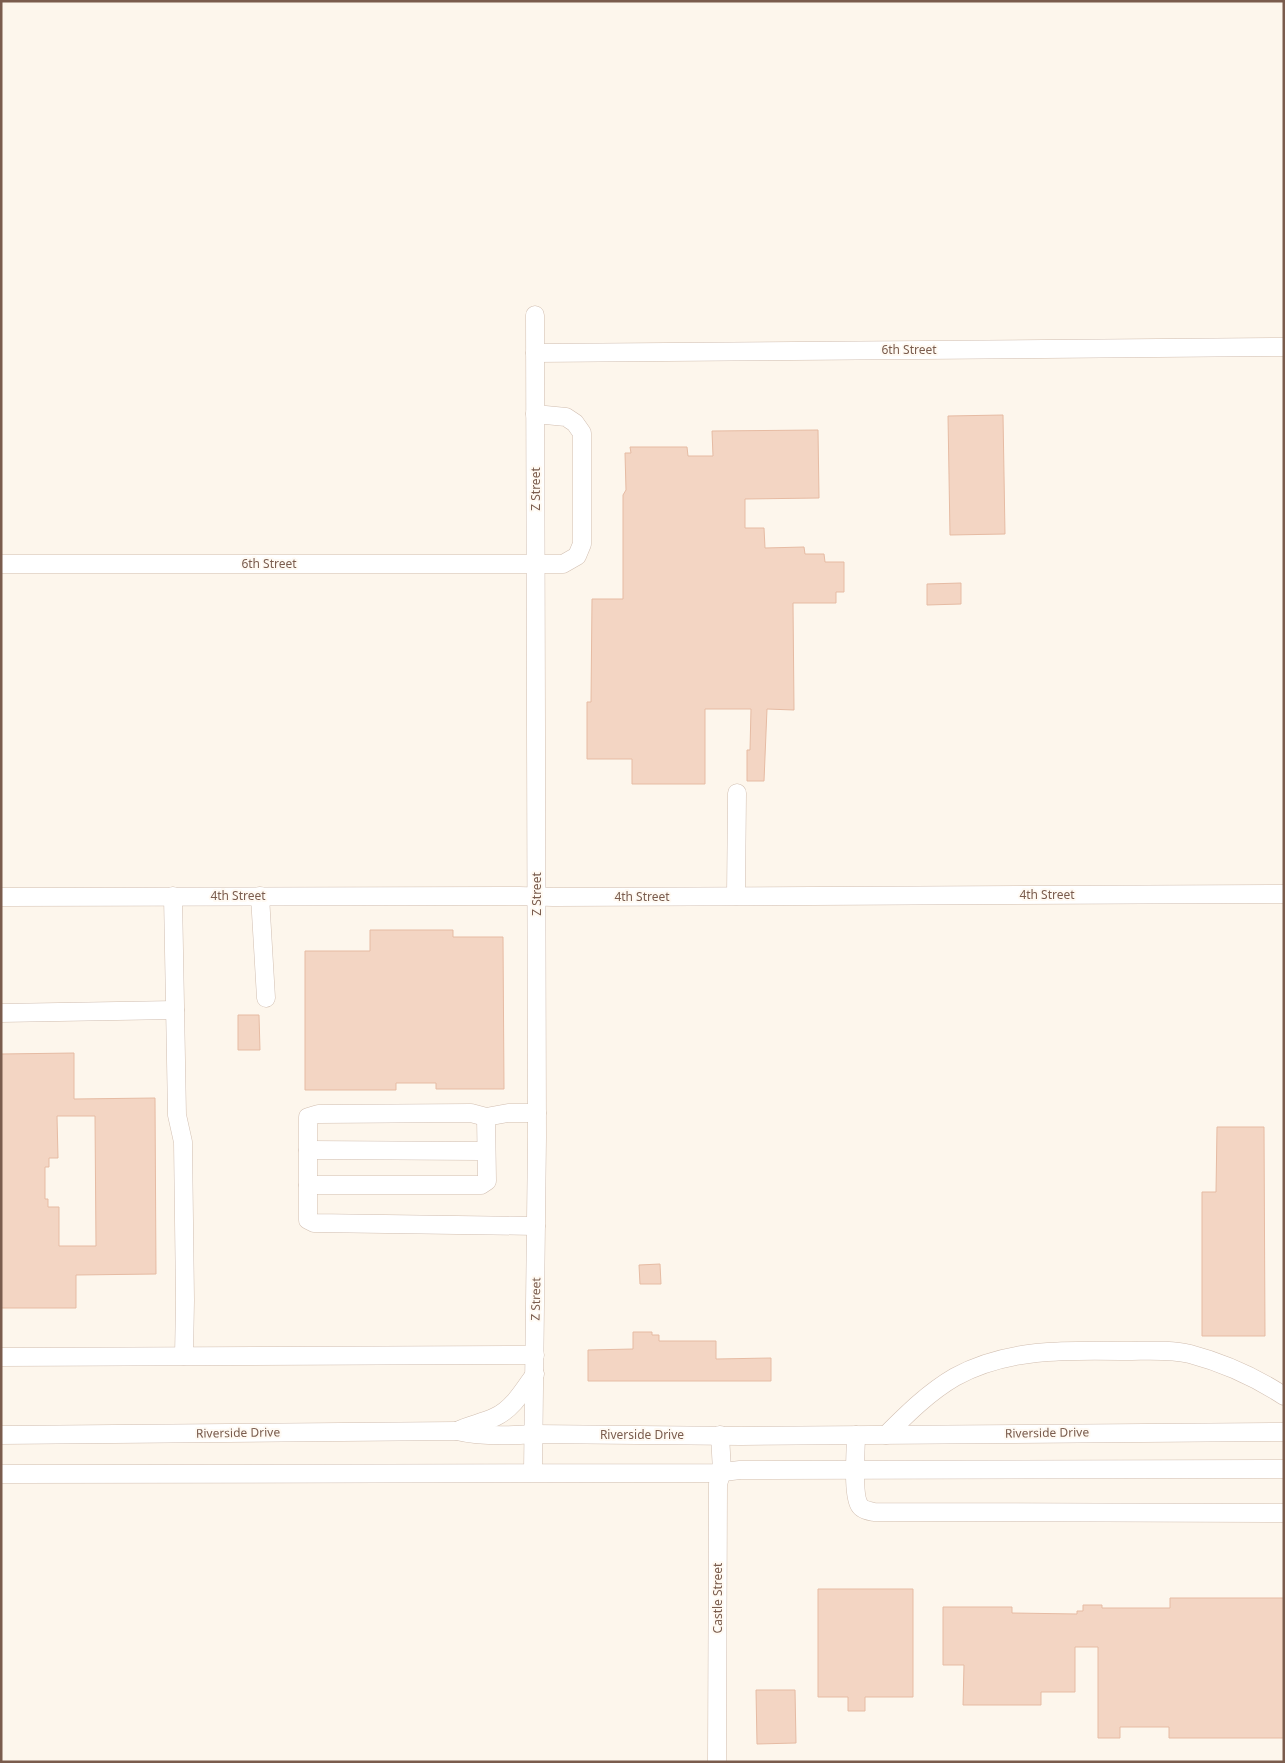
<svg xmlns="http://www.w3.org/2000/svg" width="1285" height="1763" font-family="'Noto Sans',sans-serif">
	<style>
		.building { fill: #f3d5c3; stroke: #e6bba3; fill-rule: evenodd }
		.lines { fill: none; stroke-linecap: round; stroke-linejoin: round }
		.minor-casing { stroke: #d1beb0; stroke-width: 19 }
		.minor { stroke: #fff; stroke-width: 18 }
		.labels { text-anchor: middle; stroke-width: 4; stroke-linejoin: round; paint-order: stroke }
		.street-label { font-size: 12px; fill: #7a5c4d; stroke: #fffaf3 }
	</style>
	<rect width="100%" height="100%" fill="#fdf6ec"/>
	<g class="building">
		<path d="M1003,415L1005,534L950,535L948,416Z"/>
		<path d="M818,430L819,498L745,499V528H764L765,548L804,547L805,554H824L825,562H844V592H836V603H793L794,710L767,709L764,781H747V750H750L751,709H705V784H632V759H587V702H591L592,599H623V495L626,490L625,453H631L630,447H687L688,456H713L712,431Z"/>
		<path d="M961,583V604L927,605V584Z"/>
		<path d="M370,930H453V937H503L504,1089H436V1083H396V1090H305V951H370Z"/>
		<path d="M238,1015H259L260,1050H238Z"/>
		<path d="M74,1053V1099L155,1098L156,1274L76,1275V1308H1V1054ZM57,1116H95L96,1246H59V1207H48V1199H45V1167H49V1158H58Z"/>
		<path d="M1217,1127H1264L1265,1336H1202V1192H1216Z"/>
		<path d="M660,1264L661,1284H640L639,1265Z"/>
		<path d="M633,1332H652V1335H659V1341H716V1359L771,1358V1381H588V1350L633,1349Z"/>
		<path d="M818,1589H913V1697H865V1711H848V1697H818Z"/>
		<path d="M1170,1598H1284V1738H1169V1727H1120V1738H1098V1647H1075V1692H1041V1705H963L964,1665H943V1607H1012V1613L1077,1614V1611H1083V1605H1102V1608H1170Z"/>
		<path d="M756,1690H795L796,1743L757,1744Z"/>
	</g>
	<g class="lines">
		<defs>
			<g id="minor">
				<path d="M535,353L1284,347"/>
				<path d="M1,564H563L577,556L582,544V433L575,423L566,417L535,414"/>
				<path d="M173,896L177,1115L183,1142L185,1300L184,1356"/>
				<path d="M260,896L266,998"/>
				<path d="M736,896L737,793"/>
				<path d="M1,897L519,896L553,897L1284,894"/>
				<path d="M1,1013L175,1010"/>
				<path d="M308,1150L481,1151L486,1154"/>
				<path d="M308,1185H481L487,1181L486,1117"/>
				<path d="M536,1226L314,1223L308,1220V1117L318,1114L471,1113L486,1117L508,1113H537"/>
				<path d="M1,1357L535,1355"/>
				<path d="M457,1431C469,1425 482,1423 495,1417C513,1409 524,1389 535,1374"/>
				<path d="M1,1435L457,1431C482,1437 508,1436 533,1434L741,1436L1284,1432"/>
				<path d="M856,1435C856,1449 852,1496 860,1506C863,1510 869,1511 874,1512L1284,1513"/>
				<path d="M886,1435C907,1414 929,1392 955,1377C1007,1348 1069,1350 1126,1351C1147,1351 1170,1349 1190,1354C1224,1363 1255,1377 1284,1396"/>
				<path d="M533,1472L537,1137L535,315"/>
				<path d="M1,1474L715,1473L740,1470L1284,1469"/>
				<path d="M717,1762L718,1484L722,1471L720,1435"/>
			</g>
		</defs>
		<use href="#minor" class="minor-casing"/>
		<use href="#minor" class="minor"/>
	</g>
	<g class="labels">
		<g class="street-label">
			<text x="909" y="354">6th Street</text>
			<text transform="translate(536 489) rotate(-90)" y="4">Z Street</text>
			<text x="269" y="568">6th Street</text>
			<text transform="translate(537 894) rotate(-90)" y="4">Z Street</text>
			<text x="1047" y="899">4th Street</text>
			<text x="238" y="900">4th Street</text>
			<text x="642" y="901">4th Street</text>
			<text transform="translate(536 1299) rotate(-89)" y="4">Z Street</text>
			<text transform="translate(238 1433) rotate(-1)" y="4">Riverside Drive</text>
			<text transform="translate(1047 1433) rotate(-1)" y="4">Riverside Drive</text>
			<text x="642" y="1439">Riverside Drive</text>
			<text transform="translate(718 1598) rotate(-90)" y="4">Castle Street</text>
		</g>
	</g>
	<rect width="1285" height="1763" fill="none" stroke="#7a5c4d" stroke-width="5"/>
</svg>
